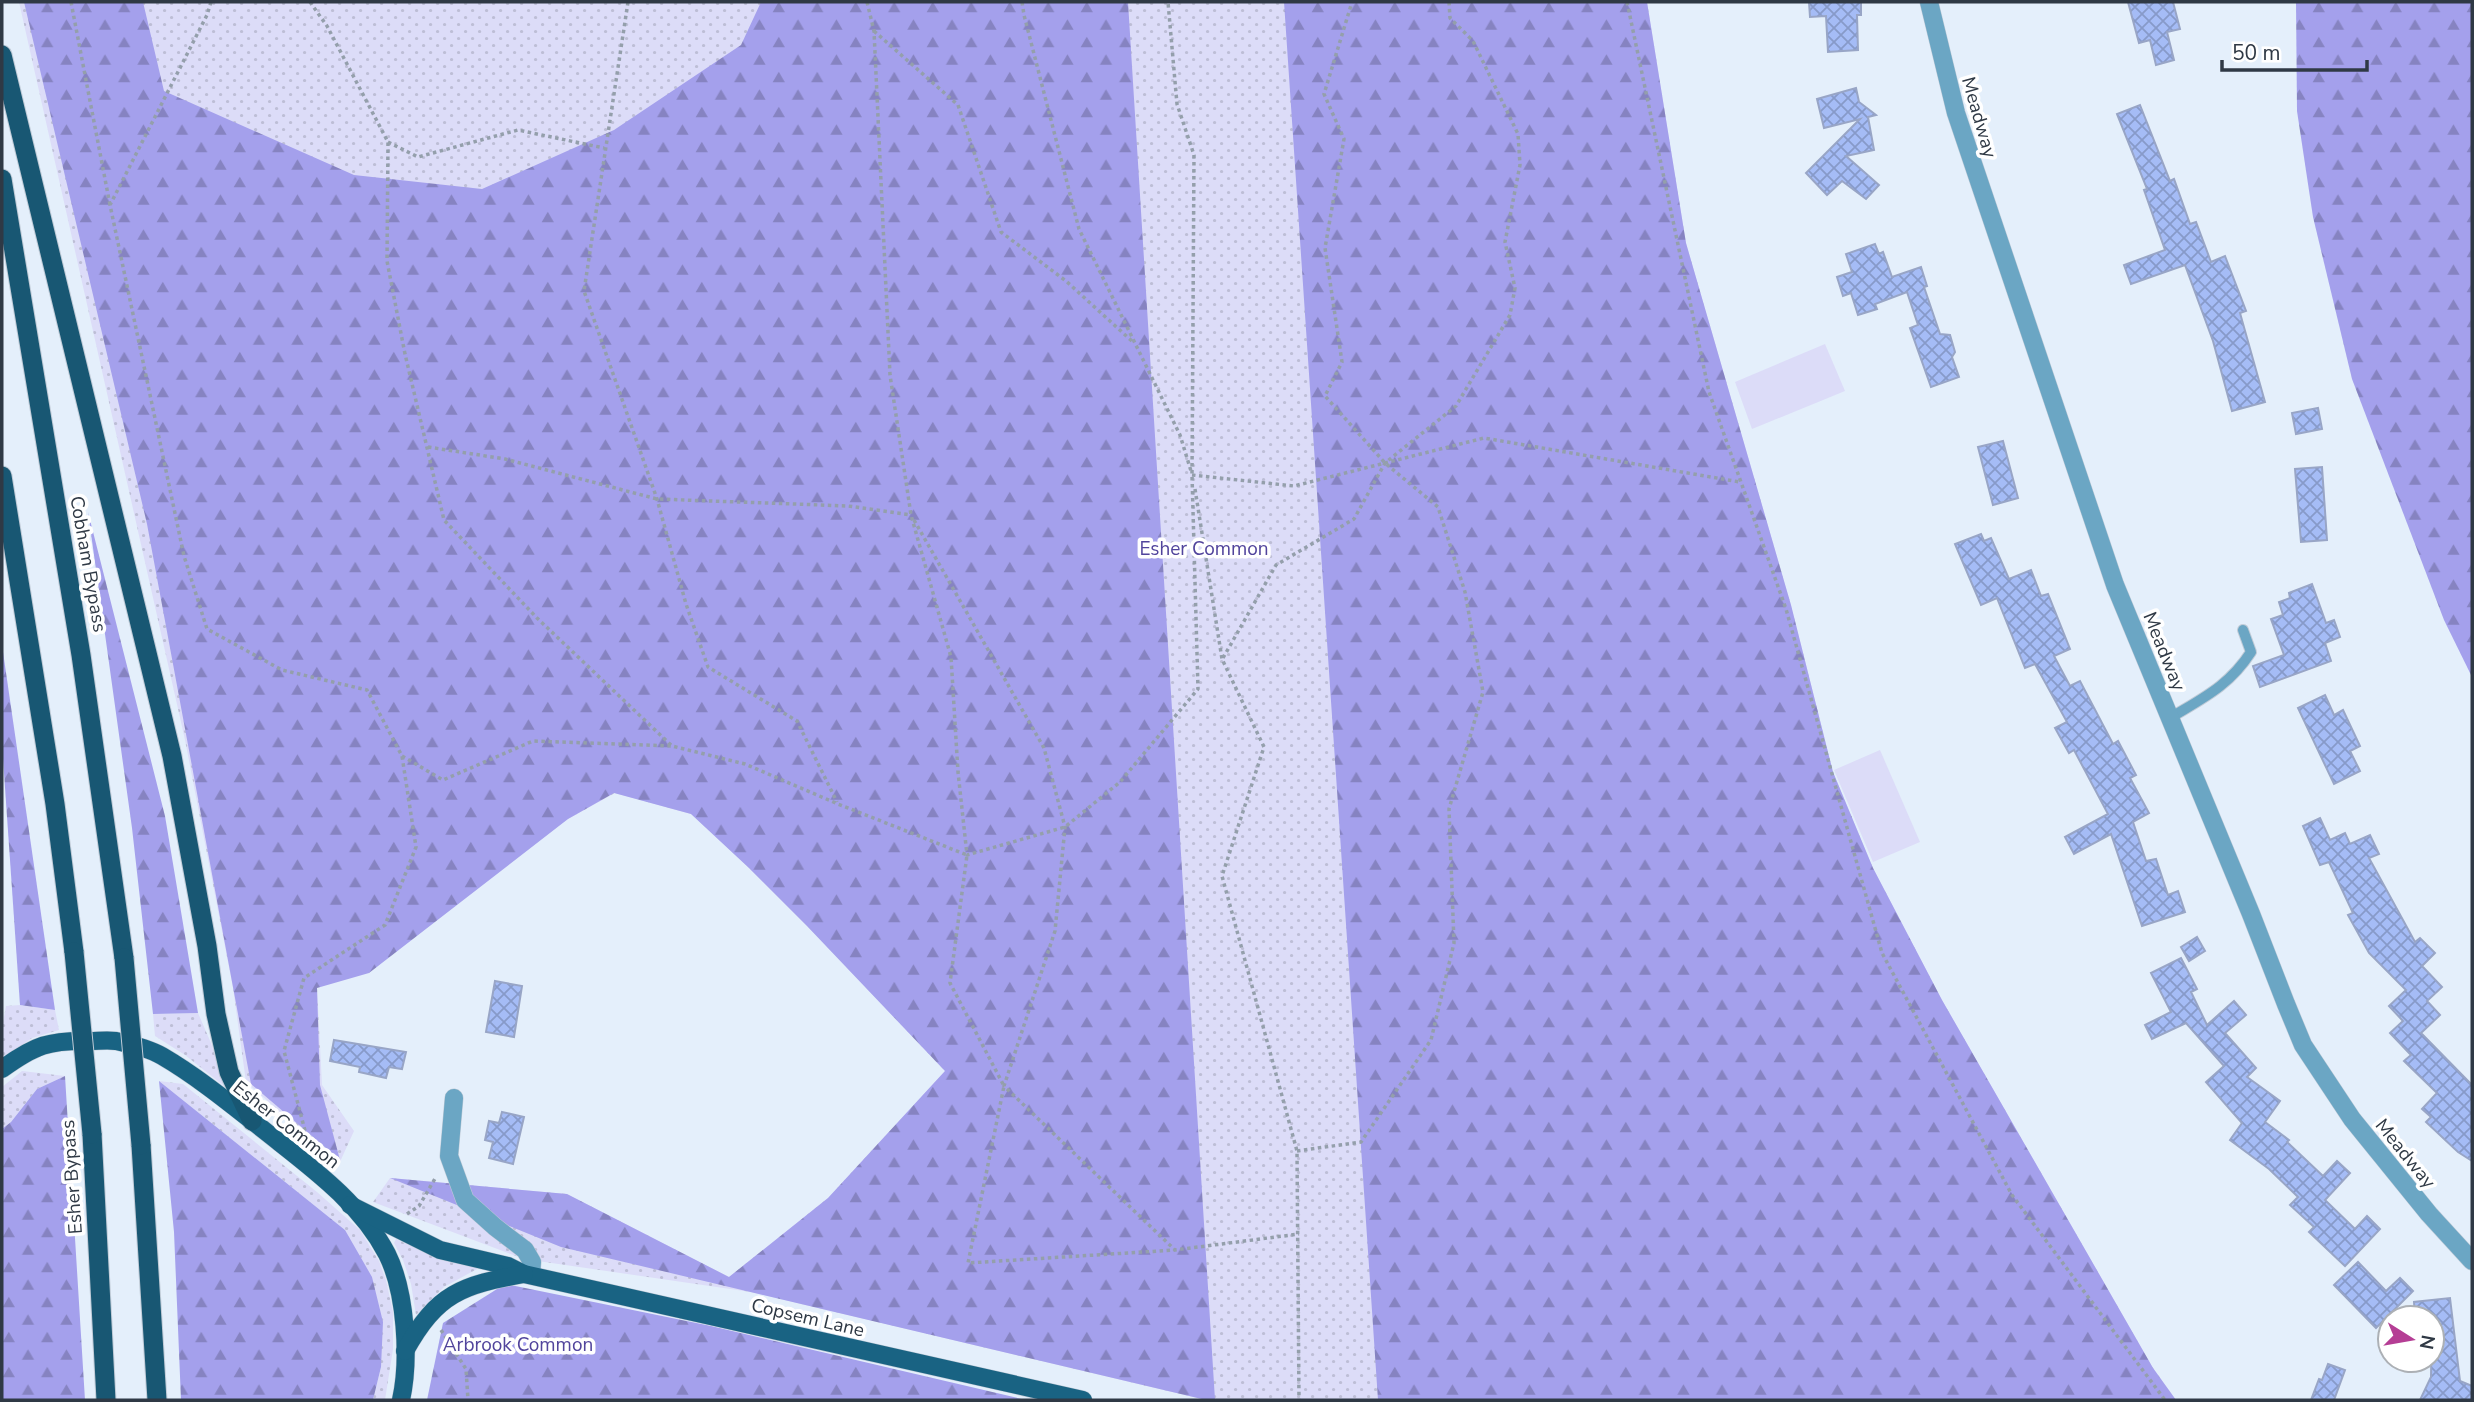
<svg xmlns="http://www.w3.org/2000/svg" width="2474" height="1402" font-family="'Nunito Sans',sans-serif">
	<style>
		.green { fill: url(#green-dots) }
		.forest { fill: url(#forest-firs) }
		.pitch { fill: #dcdcf8 }
		.building { fill: url(#building-cross-hatch); stroke: #98a5c6; stroke-width: 2 }
		.lines { fill: none; stroke-linecap: round; stroke-linejoin: round }
		.service-casing { stroke: #c0cbd7; stroke-width: 12 }
		.minor-casing { stroke: #c0cbd7; stroke-width: 19 }
		.primary-casing { stroke: #c0cbd7; stroke-width: 19 }
		.trunk-casing { stroke: #c0cbd7; stroke-width: 21 }
		.path { stroke: #949fab; stroke-width: 3.5; stroke-dasharray: 3.5 3.5; stroke-linecap: butt }
		.service { stroke: #6ba6c4; stroke-width: 10 }
		.minor { stroke: #6ba6c4; stroke-width: 18 }
		.primary { stroke: #196383; stroke-width: 18 }
		.trunk { stroke: #185773; stroke-width: 19 }
		.trunk-bridge-casing { stroke: #c0cbd7; stroke-width: 21; stroke-linecap: butt }
		.trunk-bridge { stroke: #185773; stroke-width: 19 }
		.labels { text-anchor: middle; stroke-width: 7; stroke-linejoin: round; paint-order: stroke }
		.street-label { font-size: 19px; fill: #2f3945; stroke: #fff }
		.park-label { font-size: 19px; fill: #51449c; stroke: #fff }
	</style>
	<defs>
		<pattern id="green-dots" width="8" height="8" patternUnits="userSpaceOnUse" patternTransform="scale(1.75)"><rect width="8" height="8" fill="#dcdcf8"/><path d="M2 2h.1M6 6h.1" fill="none" stroke="#bdbed6" stroke-width="1.8" stroke-linecap="round"/></pattern>
		<pattern id="forest-firs" width="22" height="20" patternUnits="userSpaceOnUse" patternTransform="scale(1.75)"><rect width="22" height="20" fill="#a4a0ec"/><path d="M5 1l3.5 6h-7zM16 11l3.5 6h-7z" fill="#8683c1"/></pattern>
		<pattern id="building-cross-hatch" width="8" height="8" patternUnits="userSpaceOnUse" patternTransform="scale(1.75)"><rect width="8" height="8" fill="#a5bcf6"/><path d="M0 0l8 8M0 8l8-8" fill="none" stroke="#879ac9"/></pattern>
	</defs>
	<rect width="100%" height="100%" fill="#e4effb"/>
	<g class="green">
		<path d="M19,2H1647L1686,243L1791,605L1833,772L1873,868L1942,1000L2153,1368L2176,1400H1206L751,1292L524,1259L373,1202L390,1178L567,1194L729,1277L828,1198L945,1071L807,926L749,868L691,814L615,793L568,819L317,987L322,1085L354,1131L339,1164L246,1082L233,988L185,740Z"/>
		<path d="M20,1005L55,1010L59,1030L32,1038L2,1059V1028L6,1006Z"/>
		<path d="M198,1013L211,1043L224,1086L185,1055L155,1036L153,1014Z"/>
		<path d="M22,1071L65,1076L37,1089L11,1122L2,1129V1087Z"/>
		<path d="M159,1081L183,1084L317,1192L360,1230L379,1261L386,1280L393,1312V1349L385,1400H373L381,1367L345,1230Z"/>
		<path d="M396,1239L429,1254L477,1267V1269L444,1287L416,1315L411,1284L403,1260L394,1243Z"/>
	</g>
	<g class="forest">
		<path d="M24,2H143L164,91L354,175L482,189L614,130L741,45L761,2H1128L1215,1400H1206L561,1247L390,1178L567,1194L729,1277L828,1198L945,1071L807,926L749,868L691,814L614,793L568,819L369,973L317,988L320,1085L340,1160L251,1084L147,524Z"/>
		<path d="M1284,2H1647L1686,243L1791,605L1833,772L1873,868L1942,1000L2153,1368L2176,1400H1378Z"/>
		<path d="M2296,2H2472V677L2444,620L2352,379L2313,217L2297,111Z"/>
		<path d="M88,512L165,816L198,1013L153,1014L132,828Z"/>
		<path d="M2,645L55,1010L20,1005L2,744Z"/>
		<path d="M65,1076L85,1400H2V1129L11,1122L37,1089Z"/>
		<path d="M159,1081L345,1230L372,1277L383,1322L381,1367L373,1400H181L174,1232Z"/>
		<path d="M505,1284L711,1326L1026,1400H427L443,1323Z"/>
	</g>
	<g class="pitch">
		<path d="M1825,344L1845,391L1752,429L1735,382Z"/>
		<path d="M1880,750L1920,842L1873,862L1834,770Z"/>
	</g>
	<g class="building">
		<path d="M1809,2H1861V15H1857L1858,50L1828,52L1826,16L1810,17Z"/>
		<path d="M2128,2H2173L2180,29L2167,32L2174,60L2156,65L2150,40L2139,43Z"/>
		<path d="M1856,88L1859,102L1876,115L1868,117L1874,150L1846,156L1879,185L1866,199L1842,181L1827,195L1806,173L1860,119L1824,128L1817,99Z"/>
		<path d="M2140,105L2170,181L2174,179L2190,224L2196,222L2211,262L2225,256L2246,311L2240,313L2265,402L2232,411L2213,341L2185,265L2131,284L2124,265L2165,250L2144,190L2147,189L2117,114Z"/>
		<path d="M1875,244L1879,254L1883,252L1892,277L1921,267L1927,286L1924,287L1940,334L1950,335L1955,352L1952,357L1959,377L1931,387L1910,328L1918,325L1907,292L1875,304L1877,309L1858,315L1851,293L1843,296L1837,277L1852,272L1846,254Z"/>
		<path d="M2318,408L2322,429L2296,434L2292,413Z"/>
		<path d="M2003,441L2018,498L1993,505L1978,447Z"/>
		<path d="M2322,467L2327,540L2301,542L2295,469Z"/>
		<path d="M1981,534L1984,541L1991,538L2009,579L2031,570L2041,596L2048,594L2070,649L2054,656L2070,686L2080,681L2113,744L2118,741L2136,775L2130,778L2149,813L2133,822L2146,861L2156,859L2168,895L2178,891L2185,912L2142,926L2111,834L2074,854L2065,837L2108,814L2074,750L2069,753L2055,728L2067,722L2035,664L2025,668L1997,598L1981,605L1955,544Z"/>
		<path d="M2312,584L2326,623L2334,620L2340,637L2325,643L2331,661L2260,687L2253,666L2284,655L2271,619L2283,615L2279,602L2290,598L2289,593Z"/>
		<path d="M2325,695L2334,715L2343,710L2360,746L2350,751L2360,771L2334,784L2298,708Z"/>
		<path d="M2320,818L2330,840L2345,833L2350,844L2370,835L2379,854L2369,858L2415,942L2420,938L2435,953L2422,966L2442,987L2427,1001L2440,1015L2421,1033L2472,1085V1161L2458,1152L2426,1122L2431,1117L2422,1109L2437,1093L2404,1061L2411,1055L2390,1033L2403,1021L2389,1006L2406,990L2369,953L2348,915L2353,913L2329,862L2320,865L2303,826Z"/>
		<path d="M2197,937L2205,951L2189,961L2181,947Z"/>
		<path d="M2181,958L2197,989L2191,992L2207,1025L2234,1001L2246,1015L2225,1033L2256,1068L2247,1077L2280,1101L2265,1122L2289,1140L2287,1142L2323,1176L2337,1161L2350,1173L2325,1200L2355,1229L2367,1216L2380,1229L2345,1266L2309,1232L2314,1227L2290,1205L2298,1197L2269,1169L2230,1140L2242,1123L2206,1082L2224,1066L2186,1023L2152,1039L2145,1025L2171,1012L2151,973Z"/>
		<path d="M495,981L522,986L514,1037L486,1032Z"/>
		<path d="M334,1040L406,1052L402,1069L389,1067L386,1078L359,1072L360,1067L330,1061Z"/>
		<path d="M502,1112L524,1117L513,1164L489,1158L493,1142L485,1140L489,1121L499,1123Z"/>
		<path d="M2358,1262L2386,1291L2400,1278L2413,1291L2376,1328L2334,1285Z"/>
		<path d="M2450,1298L2460,1381L2472,1386V1400H2420L2431,1377L2432,1318H2415L2414,1302Z"/>
		<path d="M2328,1364L2345,1370L2334,1400H2311L2319,1379L2322,1380Z"/>
	</g>
	<g class="lines">
		<defs>
			<path id="service" d="M2170,718C2203,698 2229,686 2251,652L2243,630"/>
			<g id="minor">
				<path d="M1929,2L1956,113L2115,585L2251,914L2286,1004L2303,1045L2352,1119L2429,1214L2472,1261"/>
				<path d="M454,1098L449,1156L465,1200L495,1227L525,1250L532,1262L531,1275"/>
			</g>
			<g id="primary">
				<path d="M2,1069C35,1045 49,1040 90,1041C98,1041 108,1040 116,1041C130,1044 150,1049 162,1056C198,1077 232,1105 265,1131C309,1166 360,1202 387,1254C406,1292 410,1359 401,1400"/>
				<path d="M350,1205L440,1250L508,1266L524,1274L1083,1400"/>
				<path d="M405,1351C437,1293 462,1285 524,1274"/>
			</g>
			<g id="trunk">
				<path d="M2,55L172,756L207,946L216,1014L229,1072L252,1121"/>
				<path d="M2,179L81,655L124,958"/>
				<path d="M2,476L55,804L74,952"/>
				<path d="M92,1134L106,1400"/>
				<path d="M141,1145L157,1400"/>
			</g>
		</defs>
		<use href="#service" class="service-casing"/>
		<use href="#minor" class="minor-casing"/>
		<use href="#primary" class="primary-casing"/>
		<use href="#trunk" class="trunk-casing"/>
		<g class="path">
			<path d="M71,2L110,205"/>
			<path d="M211,2L207,15L110,205L184,556L207,629L282,670L367,690L402,756L416,847L385,925L304,978L284,1051L308,1142"/>
			<path d="M310,2L327,26L388,142L387,261L405,354L444,520L537,618L672,746L745,764L838,804L967,855L950,983L1004,1086L968,1263L1175,1250"/>
			<path d="M628,2L584,291L657,499L686,604L708,667L797,721L837,802"/>
			<path d="M867,2L874,31L890,375L911,515L951,657L958,772L967,855L1065,827L1120,782L1198,689L1192,475L1194,155L1177,104L1168,2"/>
			<path d="M1022,2L1024,15L1079,229L1180,435L1191,471"/>
			<path d="M1627,2L1709,392L1786,609L1882,953L2012,1195L2165,1400"/>
			<path d="M874,31L958,105L1001,232L1066,281L1134,343"/>
			<path d="M388,142L418,157L518,130L604,148"/>
			<path d="M428,447L505,459L657,499L848,506L911,515"/>
			<path d="M1192,475L1294,486L1484,438L1740,482"/>
			<path d="M1195,489L1222,659L1264,747L1222,876L1297,1151L1299,1400"/>
			<path d="M914,520L1044,748L1065,827L1055,931L1004,1086L1175,1250L1299,1234"/>
			<path d="M1223,658L1276,565L1354,519L1385,463L1456,406L1510,315L1515,288L1505,242L1520,165L1518,134L1473,41L1450,18L1449,2"/>
			<path d="M402,756L443,780L533,741L672,746"/>
			<path d="M1297,1151L1361,1142L1431,1040L1454,943L1449,809L1483,692L1465,592L1438,507L1385,463L1325,396L1342,362L1325,248L1344,139L1324,94L1352,2"/>
			<path d="M407,1214L419,1206L436,1177"/>
			<path d="M441,1330L466,1369L468,1400"/>
		</g>
		<use href="#service" class="service"/>
		<use href="#minor" class="minor"/>
		<use href="#primary" class="primary"/>
		<use href="#trunk" class="trunk"/>
		<defs>
			<g id="trunk-bridge">
				<path d="M74,952L92,1134"/>
				<path d="M124,958L141,1145"/>
			</g>
		</defs>
		<use href="#trunk-bridge" class="trunk-bridge-casing"/>
		<use href="#trunk-bridge" class="trunk-bridge"/>
	</g>
	<g class="labels">
		<g class="street-label">
			<text transform="translate(1980 117) rotate(74)" y="7">Meadway</text>
			<text transform="translate(89 564) rotate(80)" y="7">Cobham Bypass</text>
			<text transform="translate(2165 651) rotate(68)" y="7">Meadway</text>
			<text transform="translate(287 1124) rotate(38)" y="7">Esher Common</text>
			<text transform="translate(2406 1153) rotate(51)" y="7">Meadway</text>
			<text transform="translate(71 1177) rotate(-94)" y="7">Esher Bypass</text>
			<text transform="translate(808 1317) rotate(13)" y="7">Copsem Lane</text>
		</g>
		<g class="park-label">
			<text x="1204" y="555">Esher Common</text>
			<text x="518" y="1351">Arbrook Common</text>
		</g>
	</g>
	<rect width="2474" height="1402" fill="none" stroke="#2f3945" stroke-width="7"/>
	<g transform="translate(2411 1339) rotate(101)"><circle r="33" fill="#ffffff" stroke="#acb0b5" stroke-width="2"/>
	<path d="M0-5L12 26L0 18L-12 26Z" fill="#b53e95"/>
	<text y="-10" font-size="19" font-weight="bold" text-anchor="middle" fill="#2f3945">N</text>
	</g>
	<path d="M2222 60v10h145v-10" fill="none" stroke="#2f3945" stroke-width="3.5"/>
	<text x="2232" y="60" font-size="21" fill="#2f3945" stroke="#ffffff" stroke-width="5" paint-order="stroke">50 m</text>
</svg>
